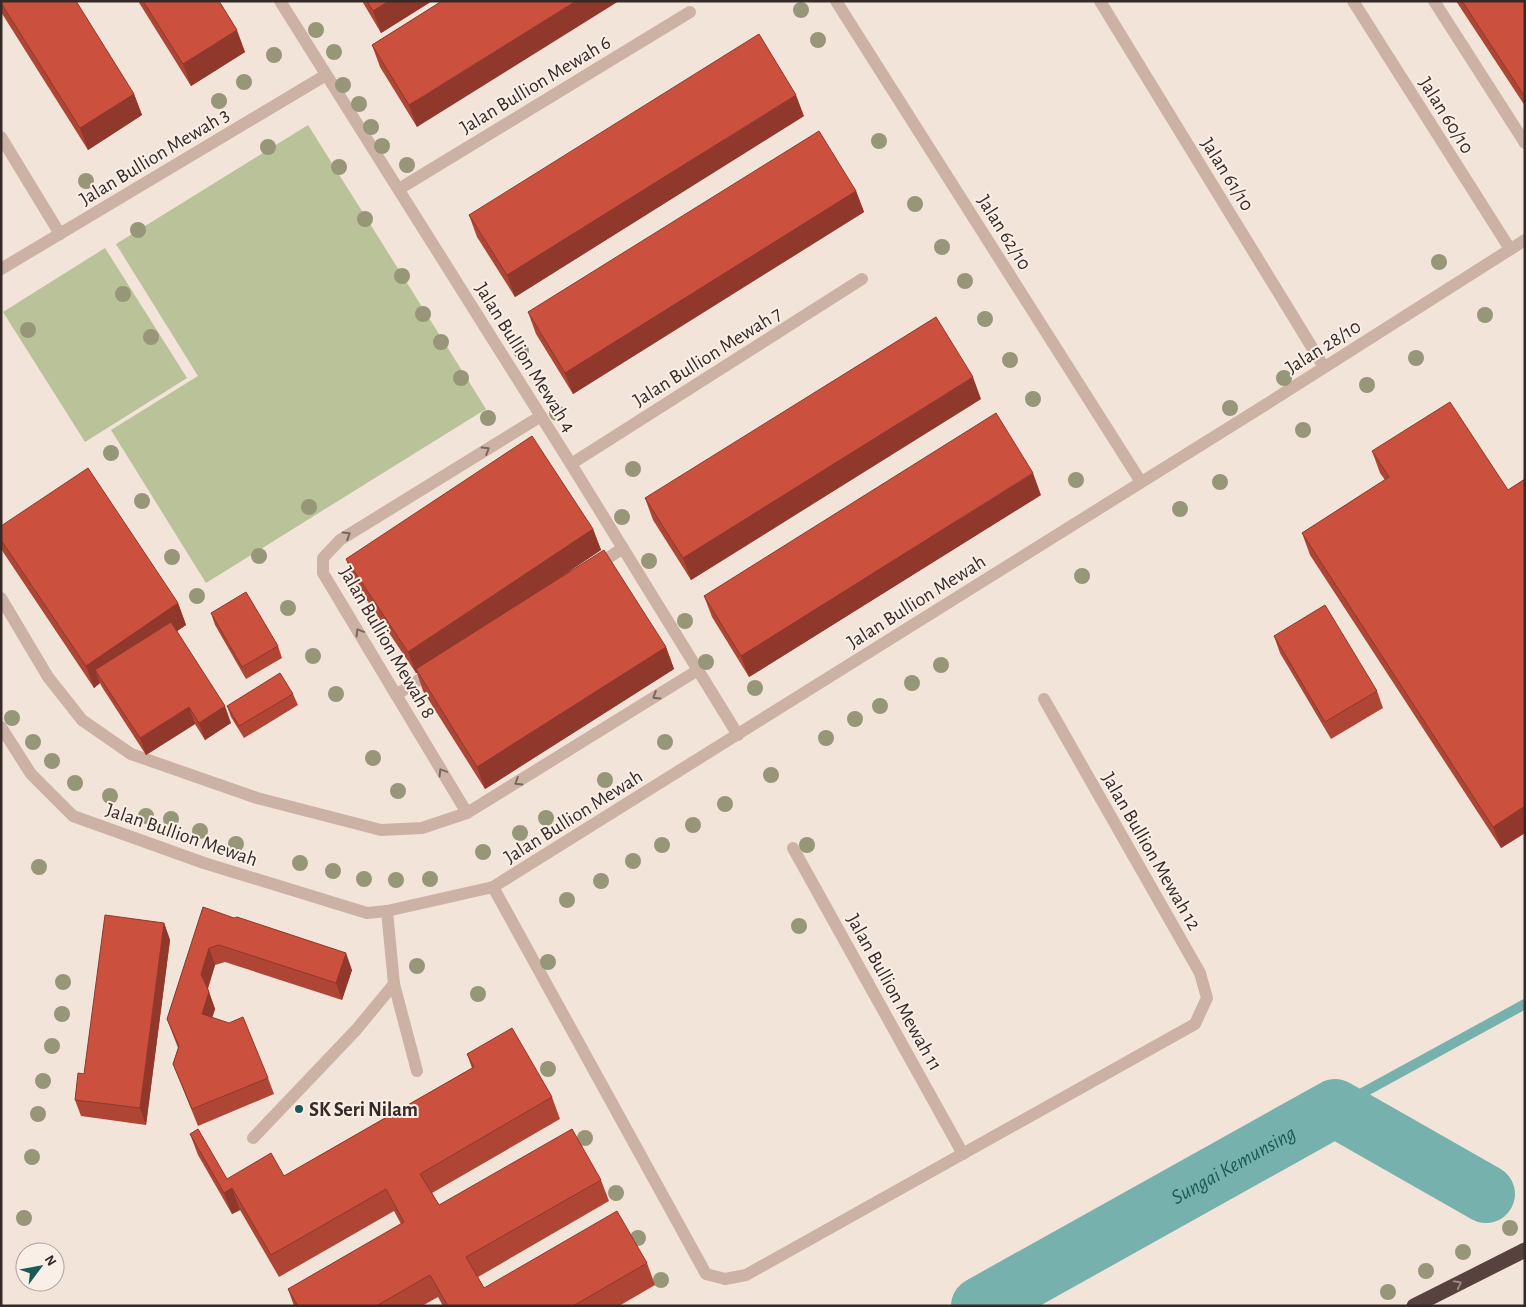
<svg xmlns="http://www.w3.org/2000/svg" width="1526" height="1307" font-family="'Alegreya Sans',sans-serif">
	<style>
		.green { fill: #b9c299 }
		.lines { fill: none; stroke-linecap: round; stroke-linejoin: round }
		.stream { stroke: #77b1ad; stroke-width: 10 }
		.river { stroke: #77b1ad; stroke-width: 58 }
		.minor { stroke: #cbb2a5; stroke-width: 12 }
		.highway { stroke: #58423d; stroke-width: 15 }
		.tree { fill: #979678 }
		.wall { fill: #af4535 }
		.shaded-wall { fill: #8f382b }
		.building { fill: #cc503e; stroke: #8f382b }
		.oneway { stroke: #796760 }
		.oneway2 { stroke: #998781 }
		.poi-dot { fill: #1a5a57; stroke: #faefe6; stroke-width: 2 }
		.labels { text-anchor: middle; stroke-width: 4; stroke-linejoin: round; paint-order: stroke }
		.street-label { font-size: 20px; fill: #362a27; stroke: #faefe6 }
		.poi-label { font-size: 20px; font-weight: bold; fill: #362a27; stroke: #faefe6; text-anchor: start }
		.water-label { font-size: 21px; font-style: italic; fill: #1a5a57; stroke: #faefe6 }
	</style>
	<rect width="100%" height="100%" fill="#f3e4d9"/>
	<g class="green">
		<path d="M308,125L486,409L206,583L111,430L198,376L116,244Z"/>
		<path d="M105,248L187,378L85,442L3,312Z"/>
	</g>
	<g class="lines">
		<path class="stream" d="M1335,1108L1525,1004"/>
		<path class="river" id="s1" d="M980,1306L1335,1108L1486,1194"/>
		<g class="minor">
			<path d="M280,1L571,464L738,735"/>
			<path d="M836,1L1141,482"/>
			<path d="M1100,1L1324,367"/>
			<path d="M1353,1L1510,249"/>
			<path d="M1434,1L1525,143"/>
			<path d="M1,137L60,234"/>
			<path d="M399,189L690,12"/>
			<path d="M1,269L326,75"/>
			<path d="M571,464L862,279"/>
			<path d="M596,566L623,548"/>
			<path d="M1,598L48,677L82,720L131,754L257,798L381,830L422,828L467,813L698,670"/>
			<path d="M396,695L434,670"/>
			<path d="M1,727L31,774L73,816L204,863L367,913L387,911L493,887L1273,400L1525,240"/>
			<path d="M467,813L323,573V558L340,540L541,416"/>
			<path d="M793,848L963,1154"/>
			<path d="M493,887L706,1274L725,1279L746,1275L1195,1024L1207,998L1200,973L1044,699"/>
			<path d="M387,911L394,984L417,1071"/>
			<path d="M253,1138L356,1030L394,984"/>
		</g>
		<path class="highway" d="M1414,1306L1525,1250"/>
	</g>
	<g class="tree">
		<circle cx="801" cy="10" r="8"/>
		<circle cx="316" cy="30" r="8"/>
		<circle cx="818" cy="40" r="8"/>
		<circle cx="334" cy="52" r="8"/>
		<circle cx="274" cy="55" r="8"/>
		<circle cx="244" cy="82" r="8"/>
		<circle cx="343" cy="85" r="8"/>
		<circle cx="219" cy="101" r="8"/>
		<circle cx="359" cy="104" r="8"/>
		<circle cx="371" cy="127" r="8"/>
		<circle cx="879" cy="141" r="8"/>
		<circle cx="382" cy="146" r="8"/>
		<circle cx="268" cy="147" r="8"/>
		<circle cx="407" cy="165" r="8"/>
		<circle cx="339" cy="167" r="8"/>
		<circle cx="86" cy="181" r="8"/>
		<circle cx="915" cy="204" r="8"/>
		<circle cx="365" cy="219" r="8"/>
		<circle cx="138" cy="230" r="8"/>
		<circle cx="942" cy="247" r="8"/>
		<circle cx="1439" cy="262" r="8"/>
		<circle cx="402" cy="276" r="8"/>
		<circle cx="965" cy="281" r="8"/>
		<circle cx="123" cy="294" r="8"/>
		<circle cx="423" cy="314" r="8"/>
		<circle cx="1485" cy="315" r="8"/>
		<circle cx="985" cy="319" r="8"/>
		<circle cx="28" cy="330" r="8"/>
		<circle cx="151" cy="337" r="8"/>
		<circle cx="441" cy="342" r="8"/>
		<circle cx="521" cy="351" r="8"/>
		<circle cx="1416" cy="358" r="8"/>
		<circle cx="1010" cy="360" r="8"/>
		<circle cx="461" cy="378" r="8"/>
		<circle cx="1284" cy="378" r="8"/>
		<circle cx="1367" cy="385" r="8"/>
		<circle cx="1033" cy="399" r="8"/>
		<circle cx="1230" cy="408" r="8"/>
		<circle cx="557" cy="413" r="8"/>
		<circle cx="488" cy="418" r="8"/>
		<circle cx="1303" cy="430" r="8"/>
		<circle cx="111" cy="453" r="8"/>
		<circle cx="633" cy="469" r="8"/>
		<circle cx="1076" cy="480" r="8"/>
		<circle cx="1220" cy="482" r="8"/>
		<circle cx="142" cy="501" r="8"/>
		<circle cx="309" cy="507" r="8"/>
		<circle cx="1180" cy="509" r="8"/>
		<circle cx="622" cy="517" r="8"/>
		<circle cx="259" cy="556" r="8"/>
		<circle cx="172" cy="557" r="8"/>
		<circle cx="649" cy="561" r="8"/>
		<circle cx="1082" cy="576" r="8"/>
		<circle cx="197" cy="596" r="8"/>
		<circle cx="288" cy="608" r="8"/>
		<circle cx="685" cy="621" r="8"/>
		<circle cx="313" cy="656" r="8"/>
		<circle cx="706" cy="662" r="8"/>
		<circle cx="941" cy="665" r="8"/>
		<circle cx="912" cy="683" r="8"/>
		<circle cx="755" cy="688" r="8"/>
		<circle cx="336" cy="694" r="8"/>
		<circle cx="880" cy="706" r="8"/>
		<circle cx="12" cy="718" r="8"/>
		<circle cx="855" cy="719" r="8"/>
		<circle cx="826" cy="738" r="8"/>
		<circle cx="33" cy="742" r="8"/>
		<circle cx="665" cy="742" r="8"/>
		<circle cx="373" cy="758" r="8"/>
		<circle cx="52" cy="761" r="8"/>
		<circle cx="771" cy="775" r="8"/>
		<circle cx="605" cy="780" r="8"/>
		<circle cx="75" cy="783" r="8"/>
		<circle cx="398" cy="791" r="8"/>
		<circle cx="110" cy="796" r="8"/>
		<circle cx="725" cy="804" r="8"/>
		<circle cx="146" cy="816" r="8"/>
		<circle cx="546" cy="818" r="8"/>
		<circle cx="171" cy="819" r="8"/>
		<circle cx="693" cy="825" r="8"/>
		<circle cx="200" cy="831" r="8"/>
		<circle cx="520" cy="833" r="8"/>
		<circle cx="236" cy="844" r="8"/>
		<circle cx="662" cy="845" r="8"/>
		<circle cx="807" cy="845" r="8"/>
		<circle cx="483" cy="852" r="8"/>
		<circle cx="633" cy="861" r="8"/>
		<circle cx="300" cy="863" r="8"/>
		<circle cx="39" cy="867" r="8"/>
		<circle cx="333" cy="871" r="8"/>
		<circle cx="364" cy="879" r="8"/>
		<circle cx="430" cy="879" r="8"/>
		<circle cx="396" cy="880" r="8"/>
		<circle cx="601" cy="881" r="8"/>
		<circle cx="567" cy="900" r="8"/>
		<circle cx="799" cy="926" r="8"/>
		<circle cx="548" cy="962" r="8"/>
		<circle cx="417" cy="966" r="8"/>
		<circle cx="63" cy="982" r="8"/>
		<circle cx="478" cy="994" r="8"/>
		<circle cx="62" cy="1014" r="8"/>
		<circle cx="52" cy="1046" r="8"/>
		<circle cx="548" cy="1069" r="8"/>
		<circle cx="43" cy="1081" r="8"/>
		<circle cx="38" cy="1114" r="8"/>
		<circle cx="585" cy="1138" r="8"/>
		<circle cx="32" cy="1157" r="8"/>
		<circle cx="616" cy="1193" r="8"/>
		<circle cx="24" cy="1218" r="8"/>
		<circle cx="1510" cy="1228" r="8"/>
		<circle cx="638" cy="1238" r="8"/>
		<circle cx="1463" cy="1252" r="8"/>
		<circle cx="1426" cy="1271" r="8"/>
		<circle cx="661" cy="1280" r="8"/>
		<circle cx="1388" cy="1292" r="8"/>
	</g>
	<g class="wall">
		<path d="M1,1L134,94L142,115L88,150L1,12Z"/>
		<path d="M138,1H219L245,52L191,86Z"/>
		<path d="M362,1H432L381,33Z"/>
		<path d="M442,1L417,127L380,67L372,45Z"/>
		<path d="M1456,1H1525V106Z"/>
		<path d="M804,116L515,297L477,237L469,215Z"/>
		<path d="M856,191L864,212L573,394L536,334L528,312Z"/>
		<path d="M981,399L691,580L653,520L645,498Z"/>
		<path d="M1372,451L1508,490L1525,479V833L1501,848L1310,555L1302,533L1385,480L1380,473Z"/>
		<path d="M1041,495L749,677L712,617L704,596Z"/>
		<path d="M1,526L178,603L186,625L177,631L231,723L205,740L195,724L146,755L102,687L100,683L94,688L3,552L1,547Z"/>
		<path d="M593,529L601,550L570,571L666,647L674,669L485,789L423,691L417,673H416L354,581L346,559Z"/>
		<path d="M211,613L278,646L282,658L246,679L215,625Z"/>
		<path d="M1274,636L1377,691L1383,708L1331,739L1280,653Z"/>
		<path d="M293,694L298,705L244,738L231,717L227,706Z"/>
		<path d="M203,907L352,970L342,1000L225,962L215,965L208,989L215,1009L212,1017L268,1078L274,1094L198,1126L173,1064L178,1048L167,1019Z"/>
		<path d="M164,923L170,940L146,1125L81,1116L75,1100L84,1074Z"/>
		<path d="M467,1054L552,1097L560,1119L432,1193L439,1205L601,1180L609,1201L478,1277L484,1288L647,1263L655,1285L619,1306H443L438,1297L422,1306H294L288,1289L401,1224L394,1211L279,1277L240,1210L232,1214L198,1155L190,1134L227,1179L284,1176L472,1068Z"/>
	</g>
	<g class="shaded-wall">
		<path d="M389,1H432L381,33L373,11Z"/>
		<path d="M576,1H619L417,127L409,105Z"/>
		<path d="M237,30L245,52L191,86L183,64Z"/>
		<path d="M134,94L142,115L88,150L80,128Z"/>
		<path d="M796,95L804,116L515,297L507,275Z"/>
		<path d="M856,191L864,212L573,394L565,373Z"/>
		<path d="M973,377L981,399L691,580L683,558Z"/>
		<path d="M1033,473L1041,495L749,677L741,656Z"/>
		<path d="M593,529L601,550L417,672L416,669L417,673H416L408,652Z"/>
		<path d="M178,603L186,625L103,682L95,670L100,683L94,688L86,666Z"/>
		<path d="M666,647L674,669L485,789L477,767Z"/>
		<path d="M225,706L231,723L205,740L199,723Z"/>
		<path d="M189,707L195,724L146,755L140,738Z"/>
		<path d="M1525,806V833L1501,848L1493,827Z"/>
		<path d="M164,923L170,940L146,1125L140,1108Z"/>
		<path d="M209,948L215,965L207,990L201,974Z"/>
		<path d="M346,953L352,970L342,1000L336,983Z"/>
		<path d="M209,992L215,1009L208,1031L202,1014Z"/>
		<path d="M232,1188L240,1210L232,1214L224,1193Z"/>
	</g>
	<g class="building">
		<path d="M1,1H76L134,94L80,128L1,3Z"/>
		<path d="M143,1H219L237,30L183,64Z"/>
		<path d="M367,1H389L373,11Z"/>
		<path d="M442,1H576L409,105L372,45Z"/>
		<path d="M1462,1H1525V97Z"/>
		<path d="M759,34L796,95L507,275L469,215Z"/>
		<path d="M819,131L856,191L565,373L528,312Z"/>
		<path d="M936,317L973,377L683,558L645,498Z"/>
		<path d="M1450,402L1508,490L1525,479V806L1493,827L1302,533L1389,477L1372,451Z"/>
		<path d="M996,413L1033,473L741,656L704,596Z"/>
		<path d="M532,436L593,529L408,652L346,559Z"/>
		<path d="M88,468L178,603L86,666L1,540V526Z"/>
		<path d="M604,550L666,647L477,767L416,669Z"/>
		<path d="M246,592L278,646L242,667L211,613Z"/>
		<path d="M1325,605L1377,691L1325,722L1274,636Z"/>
		<path d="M171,622L225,706L199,723L189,707L140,738L95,670Z"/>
		<path d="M280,673L293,694L239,726L227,706Z"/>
		<path d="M203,907L234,918L237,917L346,953L336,983L219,945L209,948L201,974L209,992L202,1014L229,1023L243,1017L268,1078L192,1109L173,1064L179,1046L167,1019Z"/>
		<path d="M105,915L164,923L140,1108L75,1100L78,1073L84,1074Z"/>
		<path d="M512,1028L552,1097L420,1174L439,1205L572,1129L601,1180L466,1257L484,1288L617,1211L647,1263L573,1306H448L430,1275L376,1306H298L288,1289L404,1222L386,1189L271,1255L232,1188L224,1193L190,1134L198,1129L227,1179L271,1153L284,1176L474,1067L467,1054Z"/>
	</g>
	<defs><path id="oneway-chevron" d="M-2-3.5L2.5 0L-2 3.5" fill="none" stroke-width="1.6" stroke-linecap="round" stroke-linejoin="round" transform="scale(1.25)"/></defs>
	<g class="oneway">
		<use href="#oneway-chevron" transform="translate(486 450) rotate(-32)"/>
		<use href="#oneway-chevron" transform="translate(347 535) rotate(-32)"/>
		<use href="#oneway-chevron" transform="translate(359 632) rotate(-121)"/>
		<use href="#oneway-chevron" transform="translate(656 696) rotate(148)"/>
		<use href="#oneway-chevron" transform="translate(442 772) rotate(-121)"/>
		<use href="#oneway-chevron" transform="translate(518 782) rotate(148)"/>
	</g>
	<use class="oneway2" href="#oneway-chevron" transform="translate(1458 1284) rotate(-27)"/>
	<circle class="poi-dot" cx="299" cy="1109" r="5"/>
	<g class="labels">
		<g class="street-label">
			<text transform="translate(535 84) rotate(-31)" y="7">Jalan Bullion Mewah 6</text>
			<text transform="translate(1447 115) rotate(58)" y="7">Jalan 60/10</text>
			<text transform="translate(154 156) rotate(-31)" y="7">Jalan Bullion Mewah 3</text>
			<text transform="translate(1228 174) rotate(58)" y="7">Jalan 61/10</text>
			<text transform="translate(1005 232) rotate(58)" y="7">Jalan 62/10</text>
			<text transform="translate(1323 346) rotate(-32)" y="7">Jalan 28/10</text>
			<text transform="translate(707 356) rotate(-32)" y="7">Jalan Bullion Mewah 7</text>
			<text transform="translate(526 357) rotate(58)" y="7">Jalan Bullion Mewah 4</text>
			<text transform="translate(916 601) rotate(-32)" y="7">Jalan Bullion Mewah</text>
			<text transform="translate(388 642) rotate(60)" y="7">Jalan Bullion Mewah 8</text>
			<text transform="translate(573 816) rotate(-32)" y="7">Jalan Bullion Mewah</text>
			<text transform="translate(182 834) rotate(19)" y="7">Jalan Bullion Mewah</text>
			<text transform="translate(1152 851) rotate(60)" y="7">Jalan Bullion Mewah 12</text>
			<text transform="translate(895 992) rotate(61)" y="7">Jalan Bullion Mewah 11</text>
		</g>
		<g class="poi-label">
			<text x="309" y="1116">SK Seri Nilam</text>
		</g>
		<g class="water-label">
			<text dy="7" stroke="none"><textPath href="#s1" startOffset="290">Sungai Kemunsing</textPath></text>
		</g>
	</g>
	<rect width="1526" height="1307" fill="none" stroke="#362a27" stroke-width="5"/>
	<g transform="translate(40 1267) rotate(58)"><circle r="24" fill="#faefe6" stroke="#aca09a"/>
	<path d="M0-4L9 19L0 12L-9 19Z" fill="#1a5a57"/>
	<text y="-8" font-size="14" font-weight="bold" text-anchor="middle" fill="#362a27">N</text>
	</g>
</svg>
